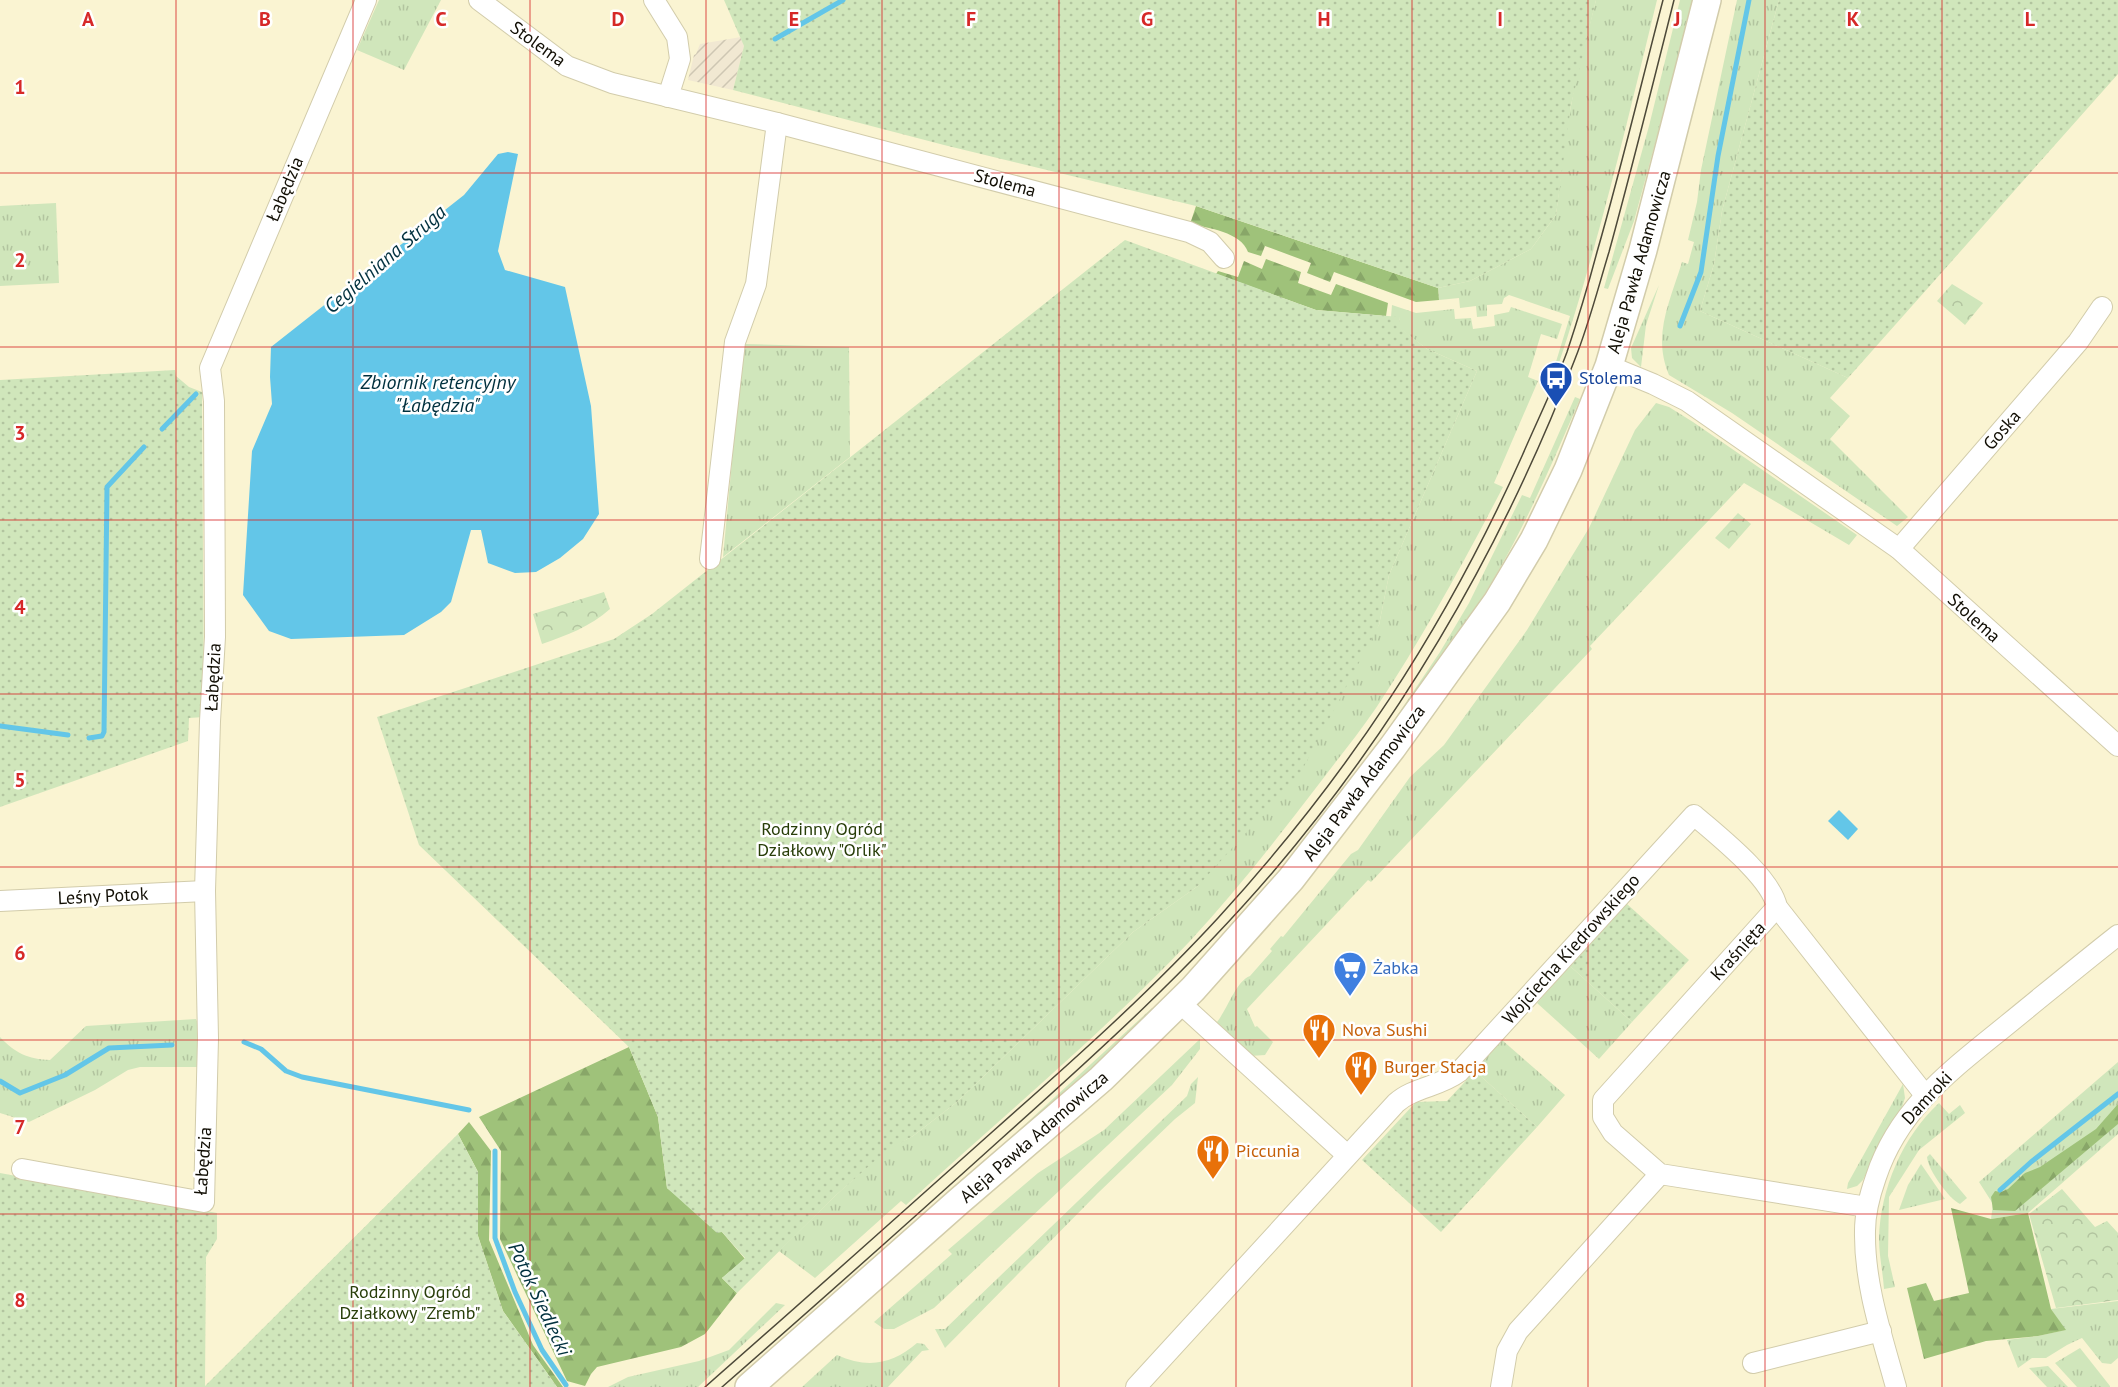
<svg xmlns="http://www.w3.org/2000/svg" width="2118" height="1387" font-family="'PT Sans',sans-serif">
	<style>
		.industrial { fill: url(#industrial-furrows) }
		.grass { fill: url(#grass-tufts) }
		.forest { fill: url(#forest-firs) }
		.park { fill: url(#park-crowns) }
		.garden { fill: url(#garden-dots) }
		.water { fill: #63c6e8 }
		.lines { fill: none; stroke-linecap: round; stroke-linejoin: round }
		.stream { stroke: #63c6e8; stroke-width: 5 }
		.minor-casing { stroke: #d2ccab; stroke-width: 22 }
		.secondary-casing { stroke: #d2ccab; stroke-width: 30 }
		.minor { stroke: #fff; stroke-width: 20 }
		.secondary { stroke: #fff; stroke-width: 27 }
		.tram { stroke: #4d4939; stroke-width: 1.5 }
		.grid { fill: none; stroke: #d62828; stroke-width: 1.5; stroke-opacity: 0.55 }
		.labels { text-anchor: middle; stroke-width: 5; stroke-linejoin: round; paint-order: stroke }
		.street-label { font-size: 18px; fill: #110e04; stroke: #fff }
		.transit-label { font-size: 18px; fill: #164399; stroke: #fff; text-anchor: start }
		.park-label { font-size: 18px; fill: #283e09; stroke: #fff }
		.shop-label { font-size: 18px; fill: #366cbe; stroke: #fff; text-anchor: start }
		.food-label { font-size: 18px; fill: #c56008; stroke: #fff; text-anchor: start }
		.water-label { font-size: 20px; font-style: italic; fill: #00303e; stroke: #fff }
		.grid-label { font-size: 20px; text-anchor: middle; font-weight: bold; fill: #d62828; stroke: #fff; stroke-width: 5; stroke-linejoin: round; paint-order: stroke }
	</style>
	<defs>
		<pattern id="industrial-furrows" width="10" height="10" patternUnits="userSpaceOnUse" patternTransform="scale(1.5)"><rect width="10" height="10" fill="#f1e8d2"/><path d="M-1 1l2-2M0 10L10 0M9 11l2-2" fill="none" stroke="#cec6b3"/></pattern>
		<pattern id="grass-tufts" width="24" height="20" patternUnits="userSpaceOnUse" patternTransform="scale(1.5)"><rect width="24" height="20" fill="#d0e6bb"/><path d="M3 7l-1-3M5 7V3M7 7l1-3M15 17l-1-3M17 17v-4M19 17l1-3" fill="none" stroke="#b2c49f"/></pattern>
		<pattern id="forest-firs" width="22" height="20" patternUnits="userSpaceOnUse" patternTransform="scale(1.5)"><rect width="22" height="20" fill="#9fc27a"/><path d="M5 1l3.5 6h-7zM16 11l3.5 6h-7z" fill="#88a668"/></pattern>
		<pattern id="park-crowns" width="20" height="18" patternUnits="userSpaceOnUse" patternTransform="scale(1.5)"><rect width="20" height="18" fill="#d0e6bb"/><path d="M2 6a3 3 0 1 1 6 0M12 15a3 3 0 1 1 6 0" fill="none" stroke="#b2c49f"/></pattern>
		<pattern id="garden-dots" width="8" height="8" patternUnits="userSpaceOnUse" patternTransform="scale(1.5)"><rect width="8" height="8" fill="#d0e6bb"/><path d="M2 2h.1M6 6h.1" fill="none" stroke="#b2c49f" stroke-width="1.8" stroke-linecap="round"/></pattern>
	</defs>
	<rect width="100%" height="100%" fill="#faf4d2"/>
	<path class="industrial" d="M741,37L744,46L733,90L688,80L694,55L696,54L700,44Z"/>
	<g class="grass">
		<path d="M379,0H441L404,70L357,50Z"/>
		<path d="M1596,0H1657C1627,123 1598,246 1558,366L1555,365L1570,316L1509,295L1504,298L1502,304L1487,305V316L1477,317L1476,306L1460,308L1459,298L1439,300L1438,288L1470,281L1531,249L1556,215L1566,133L1575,84Z"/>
		<path d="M1680,0H1694L1634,221L1608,289L1604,288L1649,126Z"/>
		<path d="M1737,0H1779L1722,211L1714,264L1700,311L1848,378L1830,398L1850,416L1830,439L1908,517L1897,526L1732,413L1669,375C1652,335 1670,302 1682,262L1688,264L1694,242L1688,240L1697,202L1701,170Z"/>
		<path d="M56,203L59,283L0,286V206Z"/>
		<path d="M1659,285L1646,325L1641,367L1632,358L1631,348Z"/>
		<path d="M1392,305L1416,313L1454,309L1455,319L1471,318L1473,329L1495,326L1494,315L1509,312L1511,307L1562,324L1557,339L1541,334L1528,377L1538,381L1494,483L1503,487C1464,562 1423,637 1376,708C1359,733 1340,756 1322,780C1280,835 1237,890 1190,941C1101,1035 1001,1118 906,1205L901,1201L815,1278L779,1251L835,1196L886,1150L913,1136L957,1102L1133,932L1198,886L1379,625L1389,575L1477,371L1427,349L1398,327L1400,317H1391Z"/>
		<path d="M743,344L849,347L850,457L723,557Z"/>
		<path d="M1575,397L1580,399C1553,461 1527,523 1493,580C1459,637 1421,689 1382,743L1380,741L1440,652L1469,603L1522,495L1530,498Z"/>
		<path d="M1656,403L1669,407L1693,422L1857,535L1849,545L1744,483L1590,646L1592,649L1371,882L1368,880L1247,1009L1255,1027L1257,1026L1273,1042L1265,1055L1250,1056L1217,1022C1227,1010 1236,981 1250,976L1272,951L1270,949L1281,936L1283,937L1351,854L1358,850L1410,777L1444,745L1527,630L1589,528L1635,430Z"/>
		<path d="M1570,966L1632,1022L1599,1059L1537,1003Z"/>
		<path d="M1152,1008L1155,1011L1131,1035L947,1196Z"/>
		<path d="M196,1019L200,1028L199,1067H140L128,1070L95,1090L29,1122L0,1113V1037C15,1053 28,1059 50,1060L86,1026Z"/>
		<path d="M1200,1039V1049L1172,1085L934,1308L894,1329H884L874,1322L952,1254L948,1250L1038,1173L1104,1130Z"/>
		<path d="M1502,1040L1565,1095L1537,1127L1475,1071Z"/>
		<path d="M2118,1062V1134L2028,1213L1991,1219L1993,1204L1979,1182Z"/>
		<path d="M1198,1077L1195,1103L1175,1119L1098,1193L945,1348L935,1329H945L1187,1096L1191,1084Z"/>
		<path d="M1903,1084L1905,1098L1901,1110L1882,1140L1863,1180L1857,1186L1847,1189L1848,1183Z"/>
		<path d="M1939,1103L1949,1114L1960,1105L1965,1113L1919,1150L1889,1197L1888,1256L1895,1287L1884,1289C1883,1273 1879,1255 1879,1239C1880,1189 1903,1136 1939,1103Z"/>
		<path d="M1930,1154L1967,1198L1960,1204C1949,1199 1928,1170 1927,1157Z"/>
		<path d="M1921,1164L1945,1199L1899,1210L1908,1185Z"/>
		<path d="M2118,1301V1358L2111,1364L2102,1363L2082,1338L2067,1345L2046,1358H2032L2018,1368L2007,1340L2038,1336L2065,1330L2051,1309Z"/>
		<path d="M776,1303L785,1305L698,1387H608L628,1377L699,1361L729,1350Z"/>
		<path d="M917,1343L924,1344L929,1350L922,1351L888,1387H802L837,1355C868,1369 893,1364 917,1343Z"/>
		<path d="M2080,1348L2110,1386V1387H2077L2055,1363Z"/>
		<path d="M2048,1366L2068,1387H2047L2029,1368Z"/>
	</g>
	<g class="forest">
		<path d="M1196,206L1438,288L1439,300L1416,302L1334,272L1330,282L1307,273L1311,263L1265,246L1261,256L1248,252C1241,232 1208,228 1190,224Z"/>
		<path d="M1266,259L1301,272L1298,283L1331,295L1336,284L1388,303L1386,316L1316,310L1216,274L1218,271L1238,277L1244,261L1262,269Z"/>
		<path d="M629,1047L658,1117L667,1188L722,1232L745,1259L722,1278L737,1293L705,1334L681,1347L597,1367L591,1374L585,1386L567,1381L500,1239L501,1151L479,1117Z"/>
		<path d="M2118,1104V1124L2015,1211L1993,1210L1991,1197L1995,1191L2001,1192L2008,1189L2025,1173L2040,1167L2096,1129Z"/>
		<path d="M469,1122L491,1151L489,1240L533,1345L563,1387H557L503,1311L478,1236V1172L458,1134Z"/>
		<path d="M1951,1208L1991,1219L2028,1213L2051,1309L2066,1330L2038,1336L1986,1341L1924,1359L1907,1288L1926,1283L1934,1301L1969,1293Z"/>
	</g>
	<g class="park">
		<path d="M1952,284L1983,303L1965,325L1937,301Z"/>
		<path d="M1738,513L1751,524L1729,549L1715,538Z"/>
		<path d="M604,592L610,609C590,627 567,635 542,644L533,614Z"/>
		<path d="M2062,1189L2095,1227L2107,1221L2118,1233V1300L2056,1308L2029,1214Z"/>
	</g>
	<g class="garden">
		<path d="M724,0H1596L1571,105L1556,215L1531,249L1470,281L1438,288L1196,206L944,145L733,90L744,46Z"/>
		<path d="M1779,0H2118V74L1848,378L1700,311L1714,264L1722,211Z"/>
		<path d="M1125,240L1316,310L1400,317L1399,327L1427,349L1477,371L1389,575L1379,625L1301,772L1198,886L1133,932L957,1102L913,1136L886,1151L835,1196L737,1293L722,1278L745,1258L722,1232L717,1233L667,1188L658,1117L629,1047L419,845L377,717L614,639L652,614Z"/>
		<path d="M175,370L176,376L189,387L202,392L204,717L189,718L188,741L0,807V380Z"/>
		<path d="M1627,904L1689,960L1632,1022L1570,966Z"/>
		<path d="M1475,1071L1537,1127L1441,1232L1362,1160L1416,1102L1447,1101Z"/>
		<path d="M458,1134L478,1172V1236L503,1311L557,1387H0V1173L217,1213V1239L206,1257L205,1386Z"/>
	</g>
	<g class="water">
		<path d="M508,152L518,154L498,251L505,270L565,287L591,406L599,514L583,539L560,558L536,572L515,573L488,563L481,530H471L451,602L441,612L404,635L291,639L269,631L243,595L252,451L272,404L270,377L271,347L464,195L498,154Z"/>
		<path d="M1839,810L1858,829L1848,840L1828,821Z"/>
	</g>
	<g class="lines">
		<g class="stream">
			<path d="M775,39L843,0"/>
			<path d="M1680,326L1701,272L1718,156L1749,0"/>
			<path d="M162,429L196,394"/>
			<path d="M0,726L68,735"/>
			<path d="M89,738L102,736L104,732L107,487L144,447"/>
			<path d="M244,1042L261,1049L286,1071L302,1077L469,1110"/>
			<path d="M0,1081L20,1093L65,1075L109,1048L172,1045"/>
			<path d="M495,1151V1238L515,1292L542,1350L566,1385"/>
			<path d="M2000,1190L2031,1162L2118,1094"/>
		</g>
		<defs>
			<g id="minor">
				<path d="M479,0L567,66L612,83L777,123L1189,232L1210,242L1224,258"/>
				<path d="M654,0L677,37L680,59L668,97"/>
				<path d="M1609,366L1653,384L1687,401L1899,549L2118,746"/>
				<path d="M1899,549L2078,342L2102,307"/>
				<path d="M710,559L735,342L756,284L777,123"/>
				<path d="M0,901L205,891"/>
				<path d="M1777,907L1603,1100V1117L1613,1133L1660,1174L1867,1207"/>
				<path d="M1180,1003L1347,1155"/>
				<path d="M22,1169L204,1202L208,1038L205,891L210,721L215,637L214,401L210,368L366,0"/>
				<path d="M1753,1363L1881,1331"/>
				<path d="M1136,1387L1396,1103C1414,1087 1439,1087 1459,1072L1694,815C1718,836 1771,877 1777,907L1925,1095"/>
				<path d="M1501,1387L1507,1351L1518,1331L1660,1174"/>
				<path d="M1896,1387C1882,1336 1864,1284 1865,1231C1865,1212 1870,1194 1876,1177C1899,1107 1953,1069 2008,1024C2045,994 2081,964 2118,935"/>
			</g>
			<path id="secondary" d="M749,1387L958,1202L1101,1079L1193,989L1291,879L1392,748L1497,602L1534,540L1568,470L1609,366L1643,250L1707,0"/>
		</defs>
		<use href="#minor" class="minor-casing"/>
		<use href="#secondary" class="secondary-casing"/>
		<use href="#minor" class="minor"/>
		<use href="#secondary" class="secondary"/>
		<g class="tram">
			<path d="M705,1387C801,1303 896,1218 991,1133C1069,1064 1147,995 1218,918C1346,778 1445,629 1522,456C1537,421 1554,387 1567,352C1578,319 1588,286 1597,252C1621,169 1641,84 1663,0"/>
			<path d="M722,1387C816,1305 909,1222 1001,1139C1096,1054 1190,969 1273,872C1403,719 1503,546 1575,359C1589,324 1598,288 1609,252C1632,168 1653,84 1674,0"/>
		</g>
	</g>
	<path class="grid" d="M176,0V1387M353,0V1387M530,0V1387M706,0V1387M882,0V1387M1059,0V1387M1236,0V1387M1412,0V1387M1588,0V1387M1765,0V1387M1942,0V1387M0,173H2118M0,347H2118M0,520H2118M0,694H2118M0,867H2118M0,1040H2118M0,1214H2118"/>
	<defs>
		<symbol id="bus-pin" viewBox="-11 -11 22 30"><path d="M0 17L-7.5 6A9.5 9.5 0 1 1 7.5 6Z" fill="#1a4fb4" stroke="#fff"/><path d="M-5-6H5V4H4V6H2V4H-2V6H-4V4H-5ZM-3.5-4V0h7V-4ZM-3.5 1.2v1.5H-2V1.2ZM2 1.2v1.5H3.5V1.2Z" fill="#fff"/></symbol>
		<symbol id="supermarket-pin" viewBox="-11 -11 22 30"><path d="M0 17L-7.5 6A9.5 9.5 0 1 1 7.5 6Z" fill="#3f7fe0" stroke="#fff"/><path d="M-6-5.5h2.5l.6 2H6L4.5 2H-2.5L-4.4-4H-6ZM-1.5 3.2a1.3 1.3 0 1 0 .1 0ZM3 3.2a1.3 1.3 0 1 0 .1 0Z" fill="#fff"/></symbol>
		<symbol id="restaurant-pin" viewBox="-11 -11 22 30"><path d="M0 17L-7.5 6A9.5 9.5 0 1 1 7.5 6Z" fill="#e8710a" stroke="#fff"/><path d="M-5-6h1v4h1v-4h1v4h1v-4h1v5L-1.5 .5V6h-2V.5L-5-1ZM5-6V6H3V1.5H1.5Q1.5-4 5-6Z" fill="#fff"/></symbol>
	</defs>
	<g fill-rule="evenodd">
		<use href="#bus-pin" x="1537" y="359" width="38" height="52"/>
		<use href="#supermarket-pin" x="1331" y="949" width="38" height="52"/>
		<use href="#restaurant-pin" x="1300" y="1011" width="38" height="52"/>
		<use href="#restaurant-pin" x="1342" y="1048" width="38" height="52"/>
		<use href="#restaurant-pin" x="1194" y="1132" width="38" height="52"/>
	</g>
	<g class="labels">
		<g class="street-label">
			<text transform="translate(538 44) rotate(36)" y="6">Stolema</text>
			<text transform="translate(1005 183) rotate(15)" y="6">Stolema</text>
			<text transform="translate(285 189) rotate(-67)" y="6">Łabędzia</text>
			<text transform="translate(1639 262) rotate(-74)" y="6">Aleja Pawła Adamowicza</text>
			<text transform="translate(2002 430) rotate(-49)" y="6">Goska</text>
			<text transform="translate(1974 618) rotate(42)" y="6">Stolema</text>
			<text transform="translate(213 677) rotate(-87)" y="6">Łabędzia</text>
			<text transform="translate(1364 783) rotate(-53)" y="6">Aleja Pawła Adamowicza</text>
			<text transform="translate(103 896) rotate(-3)" y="6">Leśny Potok</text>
			<text transform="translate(1571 949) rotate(-48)" y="6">Wojciecha Kiedrowskiego</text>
			<text transform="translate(1738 951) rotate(-48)" y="6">Kraśnięta</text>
			<text transform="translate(1927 1098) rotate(-47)" y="6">Damroki</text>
			<text transform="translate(1034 1137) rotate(-41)" y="6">Aleja Pawła Adamowicza</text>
			<text transform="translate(203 1161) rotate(-86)" y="6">Łabędzia</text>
		</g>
		<g class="transit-label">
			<text x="1579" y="384">Stolema</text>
		</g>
		<g class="park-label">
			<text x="822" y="835">Rodzinny Ogród<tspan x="822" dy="21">Działkowy "Orlik"</tspan></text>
			<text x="410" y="1298">Rodzinny Ogród<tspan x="410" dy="21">Działkowy "Zremb"</tspan></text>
		</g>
		<g class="shop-label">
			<text x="1373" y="974">Żabka</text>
		</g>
		<g class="food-label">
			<text x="1342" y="1036">Nova Sushi</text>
			<text x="1384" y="1073">Burger Stacja</text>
			<text x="1236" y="1157">Piccunia</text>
		</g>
		<g class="water-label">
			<text transform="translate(385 259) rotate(-41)" y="7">Cegielniana Struga</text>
			<text x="438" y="389">Zbiornik retencyjny<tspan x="438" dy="23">"Łabędzia"</tspan></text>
			<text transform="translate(540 1299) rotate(65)" y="7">Potok Siedlecki</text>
		</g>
	</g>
	<g class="grid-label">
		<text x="88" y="26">A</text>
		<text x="265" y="26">B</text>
		<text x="441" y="26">C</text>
		<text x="618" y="26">D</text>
		<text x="794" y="26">E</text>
		<text x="971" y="26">F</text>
		<text x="1147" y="26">G</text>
		<text x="1324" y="26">H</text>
		<text x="1500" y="26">I</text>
		<text x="1677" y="26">J</text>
		<text x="1853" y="26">K</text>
		<text x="2030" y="26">L</text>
		<text x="20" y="94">1</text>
		<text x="20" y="267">2</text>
		<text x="20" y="440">3</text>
		<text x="20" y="614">4</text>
		<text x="20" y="787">5</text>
		<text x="20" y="960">6</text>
		<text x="20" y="1134">7</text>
		<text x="20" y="1307">8</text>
	</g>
</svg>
